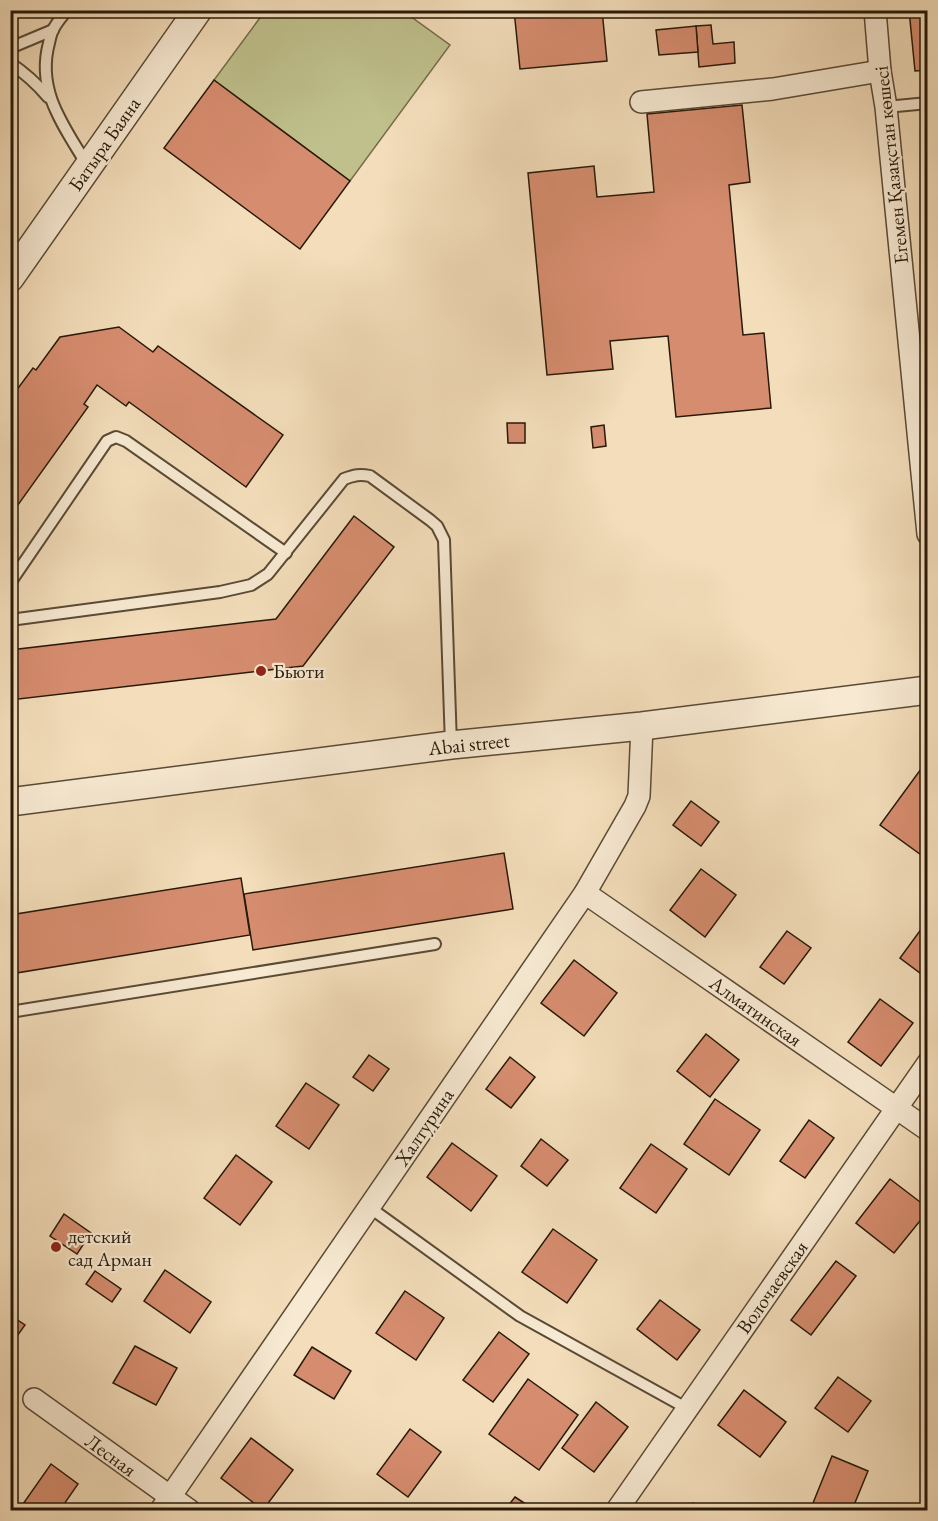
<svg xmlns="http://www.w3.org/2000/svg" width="938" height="1521" font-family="'EB Garamond',serif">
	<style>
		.green { fill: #bfc08c; stroke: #736c4a; stroke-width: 1.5 }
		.building { fill: #d68d6f; stroke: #271909; stroke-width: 1.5 }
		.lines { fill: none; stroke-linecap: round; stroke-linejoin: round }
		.service-casing { stroke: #5a4a35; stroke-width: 14 }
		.minor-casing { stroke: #5a4a35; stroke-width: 24 }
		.tertiary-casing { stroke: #5a4a35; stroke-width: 30 }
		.service { stroke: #f7e9d2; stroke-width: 10 }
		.minor { stroke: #f7e9d2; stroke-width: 21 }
		.tertiary { stroke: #f7e9d2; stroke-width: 27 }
		.poi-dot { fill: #8f2418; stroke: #f7e9d2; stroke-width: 2 }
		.labels { text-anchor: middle; stroke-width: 4.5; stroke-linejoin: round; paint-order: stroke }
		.street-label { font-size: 20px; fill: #271909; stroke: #f7e9d2 }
		.poi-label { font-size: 20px; fill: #271909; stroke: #f7e9d2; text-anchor: start }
	</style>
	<rect width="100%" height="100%" fill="#f3ddba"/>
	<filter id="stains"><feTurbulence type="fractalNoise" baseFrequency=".00333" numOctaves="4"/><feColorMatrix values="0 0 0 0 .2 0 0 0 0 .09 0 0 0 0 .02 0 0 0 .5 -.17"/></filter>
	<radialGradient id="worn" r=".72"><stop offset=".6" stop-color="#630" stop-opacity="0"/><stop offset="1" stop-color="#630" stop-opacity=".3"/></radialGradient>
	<path class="green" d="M265,11H403L450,45L350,181L214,80Z"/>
	<g class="building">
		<path d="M514,10H602L607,61L520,69Z"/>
		<path d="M909,10H928V70L915,71Z"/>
		<path d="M711,25L713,44L734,42L735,63L699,67L696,26Z"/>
		<path d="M696,26L698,52L659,55L656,30Z"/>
		<path d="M214,80L350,181L300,249L164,148Z"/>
		<path d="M742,105L750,182L729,185L743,335L764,333L771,408L676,417L668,336L610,341L613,369L547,375L528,173L594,166L597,197L654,192L647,114Z"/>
		<path d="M119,327L153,352L158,346L283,435L246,487L129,402L126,406L97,385L84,404L88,407L10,516V399L33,368L36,370L60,337Z"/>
		<path d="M507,423H525V443H508Z"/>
		<path d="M604,425L606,446L593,448L591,427Z"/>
		<path d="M354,516L394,547L303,666L10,700V650L276,619Z"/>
		<path d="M921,769L928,773V852L924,857L880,825Z"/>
		<path d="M691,801L719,822L701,846L673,825Z"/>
		<path d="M504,853L513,909L253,950L244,894Z"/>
		<path d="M701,869L736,895L705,937L670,910Z"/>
		<path d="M241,878L250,935L10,974V915Z"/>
		<path d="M922,928L928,932V979L900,958Z"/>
		<path d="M787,931L811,948L784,984L760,967Z"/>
		<path d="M574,960L617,993L584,1036L541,1003Z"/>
		<path d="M880,999L913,1023L881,1066L848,1042Z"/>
		<path d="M706,1034L739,1060L710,1097L677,1071Z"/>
		<path d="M369,1055L389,1069L373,1091L353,1077Z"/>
		<path d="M510,1057L535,1077L511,1108L486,1089Z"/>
		<path d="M306,1083L339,1105L309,1149L276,1126Z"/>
		<path d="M715,1099L760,1130L729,1175L684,1144Z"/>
		<path d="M809,1120L834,1138L805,1178L780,1161Z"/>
		<path d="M541,1139L568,1160L547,1186L521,1166Z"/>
		<path d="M452,1143L497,1176L471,1211L427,1177Z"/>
		<path d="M651,1144L687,1169L656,1213L620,1188Z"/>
		<path d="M236,1155L272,1182L240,1225L204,1198Z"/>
		<path d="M890,1179L928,1208V1211L894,1253L856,1223Z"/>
		<path d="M64,1214L91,1233L77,1254L50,1236Z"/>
		<path d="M553,1229L597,1260L567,1303L522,1272Z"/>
		<path d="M836,1261L856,1276L811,1335L791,1320Z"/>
		<path d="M165,1270L211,1302L190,1333L144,1301Z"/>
		<path d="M95,1271L121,1289L112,1302L86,1284Z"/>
		<path d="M405,1291L444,1318L416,1360L376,1333Z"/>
		<path d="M660,1300L700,1330L677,1360L637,1329Z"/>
		<path d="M10,1315L25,1325L10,1346Z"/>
		<path d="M499,1332L529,1354L493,1402L463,1380Z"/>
		<path d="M135,1346L177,1368L156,1405L113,1383Z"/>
		<path d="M312,1347L351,1371L334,1399L294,1375Z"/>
		<path d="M838,1377L871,1401L848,1432L815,1408Z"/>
		<path d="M528,1379L578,1415L539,1470L489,1434Z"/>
		<path d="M744,1390L786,1422L760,1457L718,1425Z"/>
		<path d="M596,1402L628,1427L594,1472L562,1448Z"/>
		<path d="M410,1429L441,1452L408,1497L377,1474Z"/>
		<path d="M251,1438L293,1470L263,1510L221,1478Z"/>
		<path d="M832,1456L868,1471L852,1510H833L813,1503Z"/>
		<path d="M51,1464L78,1484L60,1510H33L23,1504Z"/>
		<path d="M515,1497L535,1510H505Z"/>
		<path d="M693,1503L703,1510H688Z"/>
		<path d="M343,1504L353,1510H338Z"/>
	</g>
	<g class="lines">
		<defs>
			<g id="service">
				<path d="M67,10C62,17 56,23 53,30C51,33 50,39 49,43C36,91 64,126 87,165"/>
				<path d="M10,48L53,30"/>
				<path d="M10,63C25,73 37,84 48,97"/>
				<path d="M886,107L928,103"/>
				<path d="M10,583L107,441L116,437L126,441L286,553"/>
				<path d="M10,620L220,592L251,585L268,574L344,479C354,475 360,474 370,476L430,520L437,526L444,540L451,745"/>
				<path d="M10,1012L435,944"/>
				<path d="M369,1207L520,1316L688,1409"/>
			</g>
			<g id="minor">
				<path d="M875,10L880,71L886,107L928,534"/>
				<path d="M641,102L773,89L880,71"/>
				<path d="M585,893L928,1130"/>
				<path d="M34,1399L189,1510"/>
				<path d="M161,1510L585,893L635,806L639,796L642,726"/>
				<path d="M617,1510L928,1063"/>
			</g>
			<g id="tertiary">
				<path d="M10,278L198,10"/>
				<path d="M10,802L451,745L642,726L928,690"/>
			</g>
		</defs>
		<use href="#service" class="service-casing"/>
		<use href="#minor" class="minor-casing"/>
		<use href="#tertiary" class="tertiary-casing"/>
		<use href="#service" class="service"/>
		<use href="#minor" class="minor"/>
		<use href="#tertiary" class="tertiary"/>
	</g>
	<g class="poi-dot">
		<circle cx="261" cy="671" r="6"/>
		<circle cx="56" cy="1247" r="6"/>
	</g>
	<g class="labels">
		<g class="street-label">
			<text transform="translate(104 144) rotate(-55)" y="7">Батыра Баяна</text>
			<text transform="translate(891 165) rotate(-96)" y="7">Егемен Қазақстан көшесі</text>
			<text transform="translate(469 744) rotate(-6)" y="7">Abai street</text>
			<text transform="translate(756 1011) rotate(35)" y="7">Алматинская</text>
			<text transform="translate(424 1127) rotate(-56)" y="7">Халтурина</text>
			<text transform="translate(772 1287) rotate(-55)" y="7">Волочаевская</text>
			<text transform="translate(111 1455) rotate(36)" y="7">Лесная</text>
		</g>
		<g class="poi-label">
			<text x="273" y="678">Бьюти</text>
			<text x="68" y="1243">детский<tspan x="68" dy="23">сад Арман</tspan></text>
		</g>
	</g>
	<rect width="938" height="1521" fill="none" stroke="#f3ddba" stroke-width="36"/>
	<rect x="12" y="12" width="914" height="1497" fill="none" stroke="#271909" stroke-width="3"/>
	<rect x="18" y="18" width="902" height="1485" fill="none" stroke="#271909" stroke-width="1.5"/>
	<rect width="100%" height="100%" filter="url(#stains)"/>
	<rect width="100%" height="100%" fill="url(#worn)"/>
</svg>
